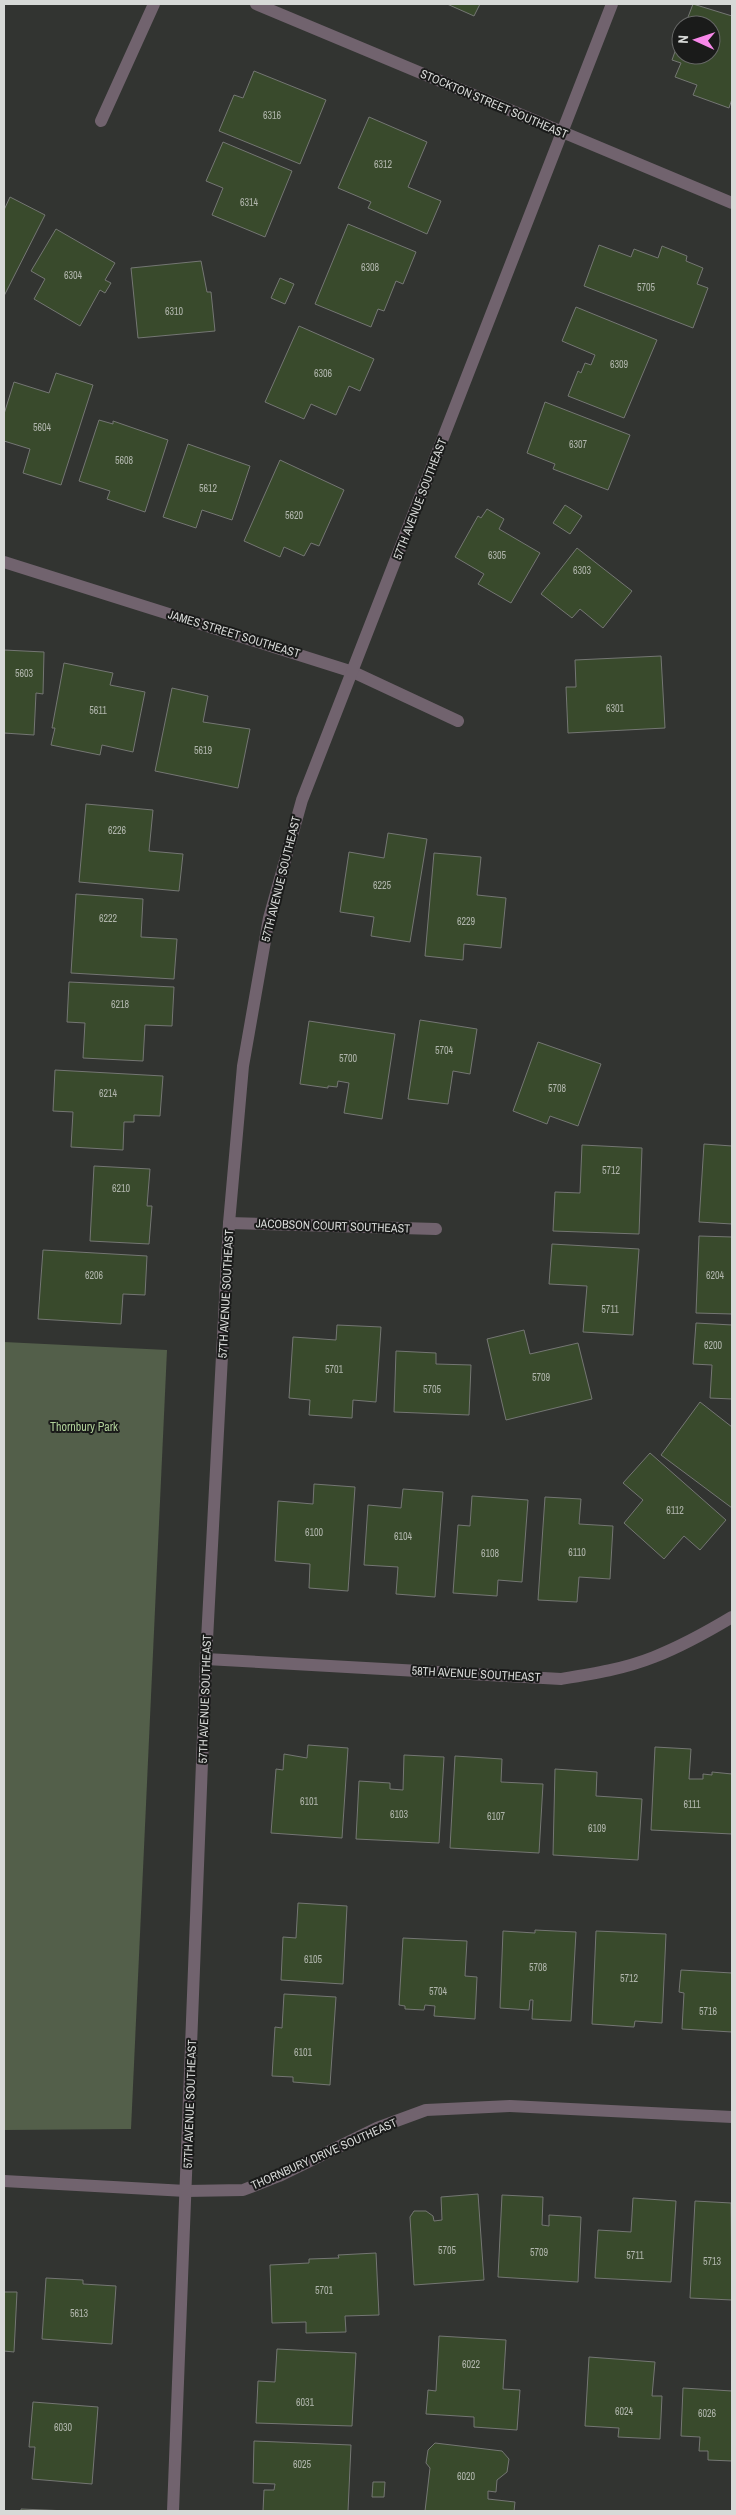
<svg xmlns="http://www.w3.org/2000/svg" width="736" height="2515" font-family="'Archivo Narrow',sans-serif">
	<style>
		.green { fill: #535f4a }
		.building { fill: #394a2c; stroke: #747673 }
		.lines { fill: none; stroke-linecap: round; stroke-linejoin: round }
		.minor { stroke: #71636e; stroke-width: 12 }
		.labels { text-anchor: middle; stroke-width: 4; stroke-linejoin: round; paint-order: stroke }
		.number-label { font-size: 10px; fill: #b0b5ac }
		.street-label { font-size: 12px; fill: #d7d9d7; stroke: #1a1b1a }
		.park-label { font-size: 12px; fill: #afcf98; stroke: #1a1b1a }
	</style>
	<rect width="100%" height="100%" fill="#323431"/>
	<path class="green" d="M4,1342L167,1350L131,2129L4,2130Z"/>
	<g class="building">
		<path d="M447,4H480L474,16Z"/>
		<path d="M693,4L732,16V99L729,108L693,95L697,85L675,77L681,63L672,60L681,35V55H711V25H685Z"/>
		<path d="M254,71L326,100L300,164L219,131L234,95L243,98Z"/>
		<path d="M369,117L427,142L408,187L441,201L427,234L368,208L371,202L338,188Z"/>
		<path d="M223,142L292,171L265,237L212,215L223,188L206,181Z"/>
		<path d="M10,197L45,215L4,296V210Z"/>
		<path d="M348,224L416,252L403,284L396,281L384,311L378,309L371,327L315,304Z"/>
		<path d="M56,229L115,263L105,280L111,283L105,293L100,290L80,326L34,299L45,279L31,271Z"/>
		<path d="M599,245L631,257L634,249L658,258L662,246L687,256L686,261L703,268L697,284L708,288L693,328L584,286Z"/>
		<path d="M201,261L207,292H211L215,331L138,338L131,268Z"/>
		<path d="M280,278L294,284L285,304L271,298Z"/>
		<path d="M576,307L657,340L624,418L568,396L578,371L581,373L585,363L591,365L595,355L562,341Z"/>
		<path d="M299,326L374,359L360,391L349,386L336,415L311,404L304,419L265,402Z"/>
		<path d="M56,373L93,385L61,485L23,473L30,449L4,441V414L14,382L49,393Z"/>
		<path d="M545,402L630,435L608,490L553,469L555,464L527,453Z"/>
		<path d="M99,420L113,424V421L168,440L145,512L107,499L110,491L79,481Z"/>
		<path d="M188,444L250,466L232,520L202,510L196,528L163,517Z"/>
		<path d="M280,460L344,490L319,546L311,543L304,556L284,547L280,557L244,541Z"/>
		<path d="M565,505L582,516L570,534L553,523Z"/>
		<path d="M487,509L504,519L499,529L540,553L511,603L478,584L484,574L455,557L478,516L481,518Z"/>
		<path d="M577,548L632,591L603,628L580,609L572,618L541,594Z"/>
		<path d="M4,650L44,652L43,694L36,693L34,735L4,733Z"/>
		<path d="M661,656L665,728L568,733L566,687H576L575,660Z"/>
		<path d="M64,663L113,673L110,685L145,692L133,752L102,745L100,755L51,745L55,728H52Z"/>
		<path d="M172,688L208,696L203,722L250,729L238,788L155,771Z"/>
		<path d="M86,804L153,810L149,851L183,854L179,891L79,882Z"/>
		<path d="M388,833L427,839L410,942L371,936L374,917L340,912L349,852L384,858Z"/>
		<path d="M434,853L481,857L477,895L506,898L501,948L464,944L463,960L425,956Z"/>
		<path d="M76,894L143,899L141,937L177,939L174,979L71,973Z"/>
		<path d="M69,982L174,987L172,1026L145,1025L143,1061L83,1058L85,1023L67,1022Z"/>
		<path d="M420,1020L477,1029L470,1074L453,1071L448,1104L408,1099Z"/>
		<path d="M309,1021L395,1034L382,1119L344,1113L349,1083L338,1081L337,1087L328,1086V1088L300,1084Z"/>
		<path d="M538,1042L601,1064L578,1126L550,1116L547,1124L513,1111Z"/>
		<path d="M55,1070L163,1076L160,1116L134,1115V1122H124L123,1150L71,1147L73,1112L53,1111Z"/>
		<path d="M704,1144L732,1146V1224L699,1222Z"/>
		<path d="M582,1145L642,1148L639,1234L553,1231L555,1192L580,1193Z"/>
		<path d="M94,1166L150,1169L147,1206H152L149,1244L90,1241Z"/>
		<path d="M699,1236L732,1237V1314L696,1313Z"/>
		<path d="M552,1244L639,1249L633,1335L583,1332L587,1286L549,1284Z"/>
		<path d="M43,1250L147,1256L145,1295L123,1294L121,1324L38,1319Z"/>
		<path d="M696,1323L732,1325V1399L710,1398L712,1365L693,1364Z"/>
		<path d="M337,1325L381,1327L376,1402L353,1400L352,1418L309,1415L310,1400L289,1398L293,1337L336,1340Z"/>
		<path d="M524,1330L530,1354L578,1343L592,1399L506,1420L487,1339Z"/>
		<path d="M396,1351L436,1353V1364L471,1365L469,1415L394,1412Z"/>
		<path d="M700,1402L732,1427V1508L661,1455Z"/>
		<path d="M650,1453L726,1520L700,1550L684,1536L664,1559L624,1523L643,1500L623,1483Z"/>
		<path d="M314,1484L355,1487L348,1591L309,1588L310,1564L275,1561L278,1501L313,1504Z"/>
		<path d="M403,1489L443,1492L435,1597L396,1594L398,1567L364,1565L368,1505L401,1508Z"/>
		<path d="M472,1496L528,1500L522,1582L498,1580L497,1596L453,1593L458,1525L470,1526Z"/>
		<path d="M545,1497L581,1499L579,1524L613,1526L610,1579L579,1577L577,1602L538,1600Z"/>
		<path d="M308,1745L348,1748L342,1838L271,1833L276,1769L283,1770L284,1754L307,1758Z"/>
		<path d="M655,1747L691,1749L689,1779H703V1774L712,1775V1772L732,1774V1834L651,1830Z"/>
		<path d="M404,1755L444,1757L439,1843L356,1839L359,1781L390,1783V1789L403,1790Z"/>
		<path d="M455,1756L502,1759L501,1782L543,1784L539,1853L450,1848Z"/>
		<path d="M555,1769L597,1772L596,1796L642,1799L638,1860L553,1855Z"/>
		<path d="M298,1903L347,1906L343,1984L281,1980L283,1937L296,1938Z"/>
		<path d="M535,1930L576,1932L571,2021L532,2019L533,2000H530L529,2010L500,2008L503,1931L535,1933Z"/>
		<path d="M596,1931L666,1934L662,2023L635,2021L634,2027L592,2024Z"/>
		<path d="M403,1938L467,1941L465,1976L477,1977L475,2019L434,2016L435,2006L425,2005L424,2010L405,2009V2006L399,2005Z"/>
		<path d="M681,1970L732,1973V2032L682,2029L684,1993L679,1992Z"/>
		<path d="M284,1994L336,1997L330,2085L293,2082V2077L272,2076L275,2027L282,2028Z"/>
		<path d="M478,2194L484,2280L414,2285L410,2217L414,2211H426L433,2216L434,2221L442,2220L441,2197Z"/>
		<path d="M502,2195L543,2197L542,2225L549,2226V2215L581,2217L578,2282L498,2277Z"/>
		<path d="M633,2198L676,2201L671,2282L595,2278L598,2230L631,2232Z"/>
		<path d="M695,2201L731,2203L732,2300L690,2298Z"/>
		<path d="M376,2253L379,2315L345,2316L346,2332L306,2333V2322L272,2323L270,2265L309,2263V2259L339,2258L338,2255Z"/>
		<path d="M46,2278L83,2280V2284L116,2286L112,2344L42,2339Z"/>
		<path d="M4,2292H17L14,2352L4,2351Z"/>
		<path d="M439,2336L506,2340L503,2389L520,2390L517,2430L474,2427V2417L426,2414L428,2390L436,2391Z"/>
		<path d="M277,2349L356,2353L352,2426L256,2423L258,2381L275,2382Z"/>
		<path d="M589,2357L655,2362L652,2396H662L660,2439L618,2437L619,2428L585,2426Z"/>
		<path d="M683,2388L732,2391V2461L708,2460V2451H699L700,2437L681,2436Z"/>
		<path d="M33,2402L98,2407L92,2484L32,2479L35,2447H29Z"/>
		<path d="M254,2441L351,2445L348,2511H263L264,2490H274L275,2484L253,2483Z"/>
		<path d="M435,2443L502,2451L509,2459L507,2472L497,2480L496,2492L488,2491V2499L515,2502L514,2511H425L430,2468L426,2463L428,2450Z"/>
		<path d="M373,2482H385L384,2497H372Z"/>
		<path d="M21,2509L68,2511H21Z"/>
	</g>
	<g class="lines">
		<g class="minor">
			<path d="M256,4L732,203"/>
			<path d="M101,121L154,4"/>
			<path d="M4,562L353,672L458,721"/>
			<path d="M229,1223L436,1229"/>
			<path d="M206,1659L561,1679C592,1674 624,1669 654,1657C682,1646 707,1632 732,1617"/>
			<path d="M4,2181L186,2191L243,2190L279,2176L377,2128L426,2110L510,2106L732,2117"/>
			<path d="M173,2511L206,1659L229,1223L243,1066L269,918L302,800L612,4"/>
		</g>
	</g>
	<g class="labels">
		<g class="number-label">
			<text x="272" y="119">6316</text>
			<text x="383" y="168">6312</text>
			<text x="249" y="206">6314</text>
			<text x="370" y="271">6308</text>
			<text x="73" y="279">6304</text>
			<text x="646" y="291">5705</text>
			<text x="174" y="315">6310</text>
			<text x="619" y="368">6309</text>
			<text x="323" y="377">6306</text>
			<text x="42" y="431">5604</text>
			<text x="578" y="448">6307</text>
			<text x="124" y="464">5608</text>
			<text x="208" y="492">5612</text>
			<text x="294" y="519">5620</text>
			<text x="497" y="559">6305</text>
			<text x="582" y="574">6303</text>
			<text x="24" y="677">5603</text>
			<text x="615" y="712">6301</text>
			<text x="98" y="714">5611</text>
			<text x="203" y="754">5619</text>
			<text x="117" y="834">6226</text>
			<text x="382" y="889">6225</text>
			<text x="108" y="922">6222</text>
			<text x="466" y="925">6229</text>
			<text x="120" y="1008">6218</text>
			<text x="444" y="1054">5704</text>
			<text x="348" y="1062">5700</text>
			<text x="557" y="1092">5708</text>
			<text x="108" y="1097">6214</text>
			<text x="611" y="1174">5712</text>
			<text x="121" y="1192">6210</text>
			<text x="94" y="1279">6206</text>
			<text x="715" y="1279">6204</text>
			<text x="610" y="1313">5711</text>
			<text x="713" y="1349">6200</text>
			<text x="334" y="1373">5701</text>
			<text x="541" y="1381">5709</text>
			<text x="432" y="1393">5705</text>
			<text x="675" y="1514">6112</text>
			<text x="314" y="1536">6100</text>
			<text x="403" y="1540">6104</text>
			<text x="577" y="1556">6110</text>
			<text x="490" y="1557">6108</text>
			<text x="309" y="1805">6101</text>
			<text x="692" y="1808">6111</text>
			<text x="399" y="1818">6103</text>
			<text x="496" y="1820">6107</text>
			<text x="597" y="1832">6109</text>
			<text x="313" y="1963">6105</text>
			<text x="538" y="1971">5708</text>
			<text x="629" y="1982">5712</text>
			<text x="438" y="1995">5704</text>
			<text x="708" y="2015">5716</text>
			<text x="303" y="2056">6101</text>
			<text x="447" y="2254">5705</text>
			<text x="539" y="2256">5709</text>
			<text x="635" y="2259">5711</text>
			<text x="712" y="2265">5713</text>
			<text x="324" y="2294">5701</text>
			<text x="79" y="2317">5613</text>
			<text x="471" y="2368">6022</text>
			<text x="305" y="2406">6031</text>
			<text x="624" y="2415">6024</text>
			<text x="707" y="2417">6026</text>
			<text x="63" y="2431">6030</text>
			<text x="302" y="2468">6025</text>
			<text x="466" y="2480">6020</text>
		</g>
		<g class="street-label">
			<text transform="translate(494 104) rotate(23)" y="4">STOCKTON STREET SOUTHEAST</text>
			<text transform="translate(420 499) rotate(-69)" y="4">57TH AVENUE SOUTHEAST</text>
			<text transform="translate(234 634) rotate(17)" y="4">JAMES STREET SOUTHEAST</text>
			<text transform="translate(281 879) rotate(-76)" y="4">57TH AVENUE SOUTHEAST</text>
			<text transform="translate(333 1226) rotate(2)" y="4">JACOBSON COURT SOUTHEAST</text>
			<text transform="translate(226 1294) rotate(-87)" y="4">57TH AVENUE SOUTHEAST</text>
			<text transform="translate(476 1674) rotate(3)" y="4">58TH AVENUE SOUTHEAST</text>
			<text transform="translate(205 1699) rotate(-88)" y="4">57TH AVENUE SOUTHEAST</text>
			<text transform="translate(190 2104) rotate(-88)" y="4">57TH AVENUE SOUTHEAST</text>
			<text transform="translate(324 2154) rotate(-24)" y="4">THORNBURY DRIVE SOUTHEAST</text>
		</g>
		<g class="park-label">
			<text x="84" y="1431">Thornbury Park</text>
		</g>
	</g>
	<rect width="736" height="2515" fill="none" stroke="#d7d9d7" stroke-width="10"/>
	<g transform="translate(696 40) rotate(273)"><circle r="24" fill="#1a1b1a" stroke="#666766"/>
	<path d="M0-4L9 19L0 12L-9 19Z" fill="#f888ea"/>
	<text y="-8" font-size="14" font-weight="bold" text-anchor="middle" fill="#d7d9d7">N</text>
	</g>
</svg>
